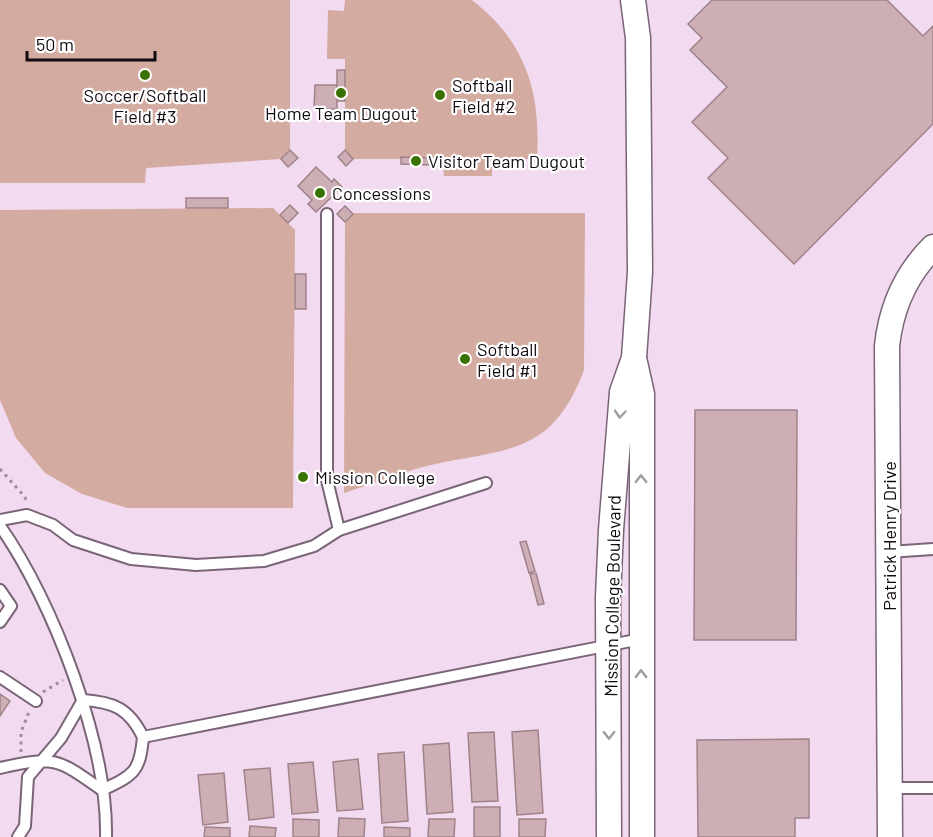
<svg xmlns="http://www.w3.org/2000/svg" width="933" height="837" viewBox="0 0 933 837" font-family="Barlow,sans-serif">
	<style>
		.green { fill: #d4aba0 }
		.building { fill: #ceaeb5; stroke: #a08289; stroke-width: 1.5 }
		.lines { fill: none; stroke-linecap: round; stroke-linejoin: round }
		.service-casing { stroke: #7a6578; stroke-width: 14 }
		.tertiary-casing { stroke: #7a6578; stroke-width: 27 }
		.path { stroke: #9e8d9d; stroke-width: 3; stroke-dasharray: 3 4.5; stroke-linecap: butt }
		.service { stroke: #fff; stroke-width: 10 }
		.tertiary { stroke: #fff; stroke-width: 24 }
		.oneway { stroke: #a09da0 }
		.poi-dot { fill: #397200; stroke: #fff; stroke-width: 2 }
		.labels { text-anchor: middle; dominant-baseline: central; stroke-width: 4.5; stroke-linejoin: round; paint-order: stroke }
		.poi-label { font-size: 18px; fill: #110a11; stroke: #fff; text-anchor: start }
		.street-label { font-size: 18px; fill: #110a11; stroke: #fff }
	</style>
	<rect width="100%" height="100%" fill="#f2daf0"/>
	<g class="green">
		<path d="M0,0H290V150L281,159L146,168L145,183H0Z"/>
		<path d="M345,0H472C526,42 541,92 537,159H492V176H444L443,159H353L345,150V59H327L328,10L344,11Z"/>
		<path d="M273,208L295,230L293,508H127L82,494L45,473L16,438L0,400V210Z"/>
		<path d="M354,213H585L584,370C550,462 498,447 419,468C394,475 369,485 344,493L345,222Z"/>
	</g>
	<g class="building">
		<path d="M712,0H887L923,36L933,26V124L794,264L708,178L728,158L692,122L727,87L690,50L702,38L688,24Z"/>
		<rect x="337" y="70" width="8" height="31"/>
		<path d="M315,85H337V109H314Z"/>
		<path d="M290,150L298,158L288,167L281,159Z"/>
		<path d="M345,150L353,159L346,166L338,157Z"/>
		<path d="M401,157L432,158V165L401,164Z"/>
		<path d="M316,167L332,182L334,179L342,187L316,212L308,204L312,200L298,186Z"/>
		<rect x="186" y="198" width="42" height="10"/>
		<path d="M290,205L298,213L288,223L280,215Z"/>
		<path d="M345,206L353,214L345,222L337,214Z"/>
		<rect x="295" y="274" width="11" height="35"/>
		<path d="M695,410H797L796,640H694Z"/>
		<path d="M526,541L535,571L529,573L520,542Z"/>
		<path d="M536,573L544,604L538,605L530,574Z"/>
		<path d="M0,694L10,701L0,716Z"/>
		<path d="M538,730L543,813L517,815L512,732Z"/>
		<path d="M494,732L498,801L472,802L468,733Z"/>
		<path d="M809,739V818H795V837H698L697,740Z"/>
		<path d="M449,743L453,812L427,814L423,745Z"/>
		<path d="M404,752L408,821L382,823L378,754Z"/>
		<path d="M358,759L363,809L337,811L333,762Z"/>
		<path d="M313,762L318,812L292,814L288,764Z"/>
		<path d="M270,768L274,817L249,820L244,770Z"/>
		<path d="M224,773L228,822L203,825L198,775Z"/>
		<rect x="474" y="807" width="26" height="30"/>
		<path d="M339,818L365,819L364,837H338Z"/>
		<path d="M293,819L319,820V837H293Z"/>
		<path d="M429,819H455L454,837H428Z"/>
		<path d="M519,819H546L545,837H519Z"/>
		<path d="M250,826L276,828L275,837H249Z"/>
		<path d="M205,827L230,828V837H204Z"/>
		<path d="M384,827L410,828V837H384Z"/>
	</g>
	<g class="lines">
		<g class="service-casing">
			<g id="service">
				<path d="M327,214V480L339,530"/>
				<path d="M0,520L27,515L53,525L73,540L131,559L196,565L264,561L314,546L339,530L486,483"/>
				<path d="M0,526C53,601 108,745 106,837"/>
				<path d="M889,552L933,549"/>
				<path d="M0,590L11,606L0,622"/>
				<path d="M0,677L36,701"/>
				<path d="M143,737L641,639"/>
				<path d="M0,768C55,756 57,758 102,790C134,775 140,772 143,737C129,708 113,702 83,700L61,738L28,777L25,826L18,837"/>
				<path d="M890,788H933"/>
			</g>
		</g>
		<g class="tertiary-casing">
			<g id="tertiary">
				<path d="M634,358L642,394V837"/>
				<path d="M609,837L608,597L611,530L622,392L634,358L640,272L638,38L633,0"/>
				<path d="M890,837L887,346C891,308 906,274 933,247"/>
			</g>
		</g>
		<g class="path">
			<path d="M0,469L25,497L26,502"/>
			<path d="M43,692L63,680"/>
			<path d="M21,752V732L29,712"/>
		</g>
		<use href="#service" class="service"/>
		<use href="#tertiary" class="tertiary"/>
	</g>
	<defs><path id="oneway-chevron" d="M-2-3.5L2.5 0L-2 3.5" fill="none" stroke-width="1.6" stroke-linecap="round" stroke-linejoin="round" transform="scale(1.5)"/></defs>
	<g class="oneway">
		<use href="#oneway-chevron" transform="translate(620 414) rotate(95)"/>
		<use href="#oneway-chevron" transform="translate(641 479) rotate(-90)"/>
		<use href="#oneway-chevron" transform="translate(641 674) rotate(-90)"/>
		<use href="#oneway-chevron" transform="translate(609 735) rotate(90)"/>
	</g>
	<g class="poi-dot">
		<circle cx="145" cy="75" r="6"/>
		<circle cx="341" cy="93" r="6"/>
		<circle cx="440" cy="95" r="6"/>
		<circle cx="416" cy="161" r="6"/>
		<circle cx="320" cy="193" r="6"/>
		<circle cx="465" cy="359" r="6"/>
		<circle cx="303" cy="477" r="6"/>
	</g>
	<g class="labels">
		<g class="poi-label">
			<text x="452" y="85">Softball<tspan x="452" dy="21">Field #2</tspan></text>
			<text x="145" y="95" text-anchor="middle">Soccer/Softball<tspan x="145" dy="21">Field #3</tspan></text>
			<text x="341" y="113" text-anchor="middle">Home Team Dugout</text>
			<text x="428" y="161">Visitor Team Dugout</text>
			<text x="332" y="193">Concessions</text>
			<text x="477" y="349">Softball<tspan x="477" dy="21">Field #1</tspan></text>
			<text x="315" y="477">Mission College</text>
		</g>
		<g class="street-label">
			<text transform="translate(889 536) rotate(-90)">Patrick Henry Drive</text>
			<text transform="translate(612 596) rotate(-89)">Mission College Boulevard</text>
		</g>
	</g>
	<path d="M27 51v9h128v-9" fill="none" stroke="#110a11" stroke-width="3"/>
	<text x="36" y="51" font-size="18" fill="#110a11" stroke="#ffffff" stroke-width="4.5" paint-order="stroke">50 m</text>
</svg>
